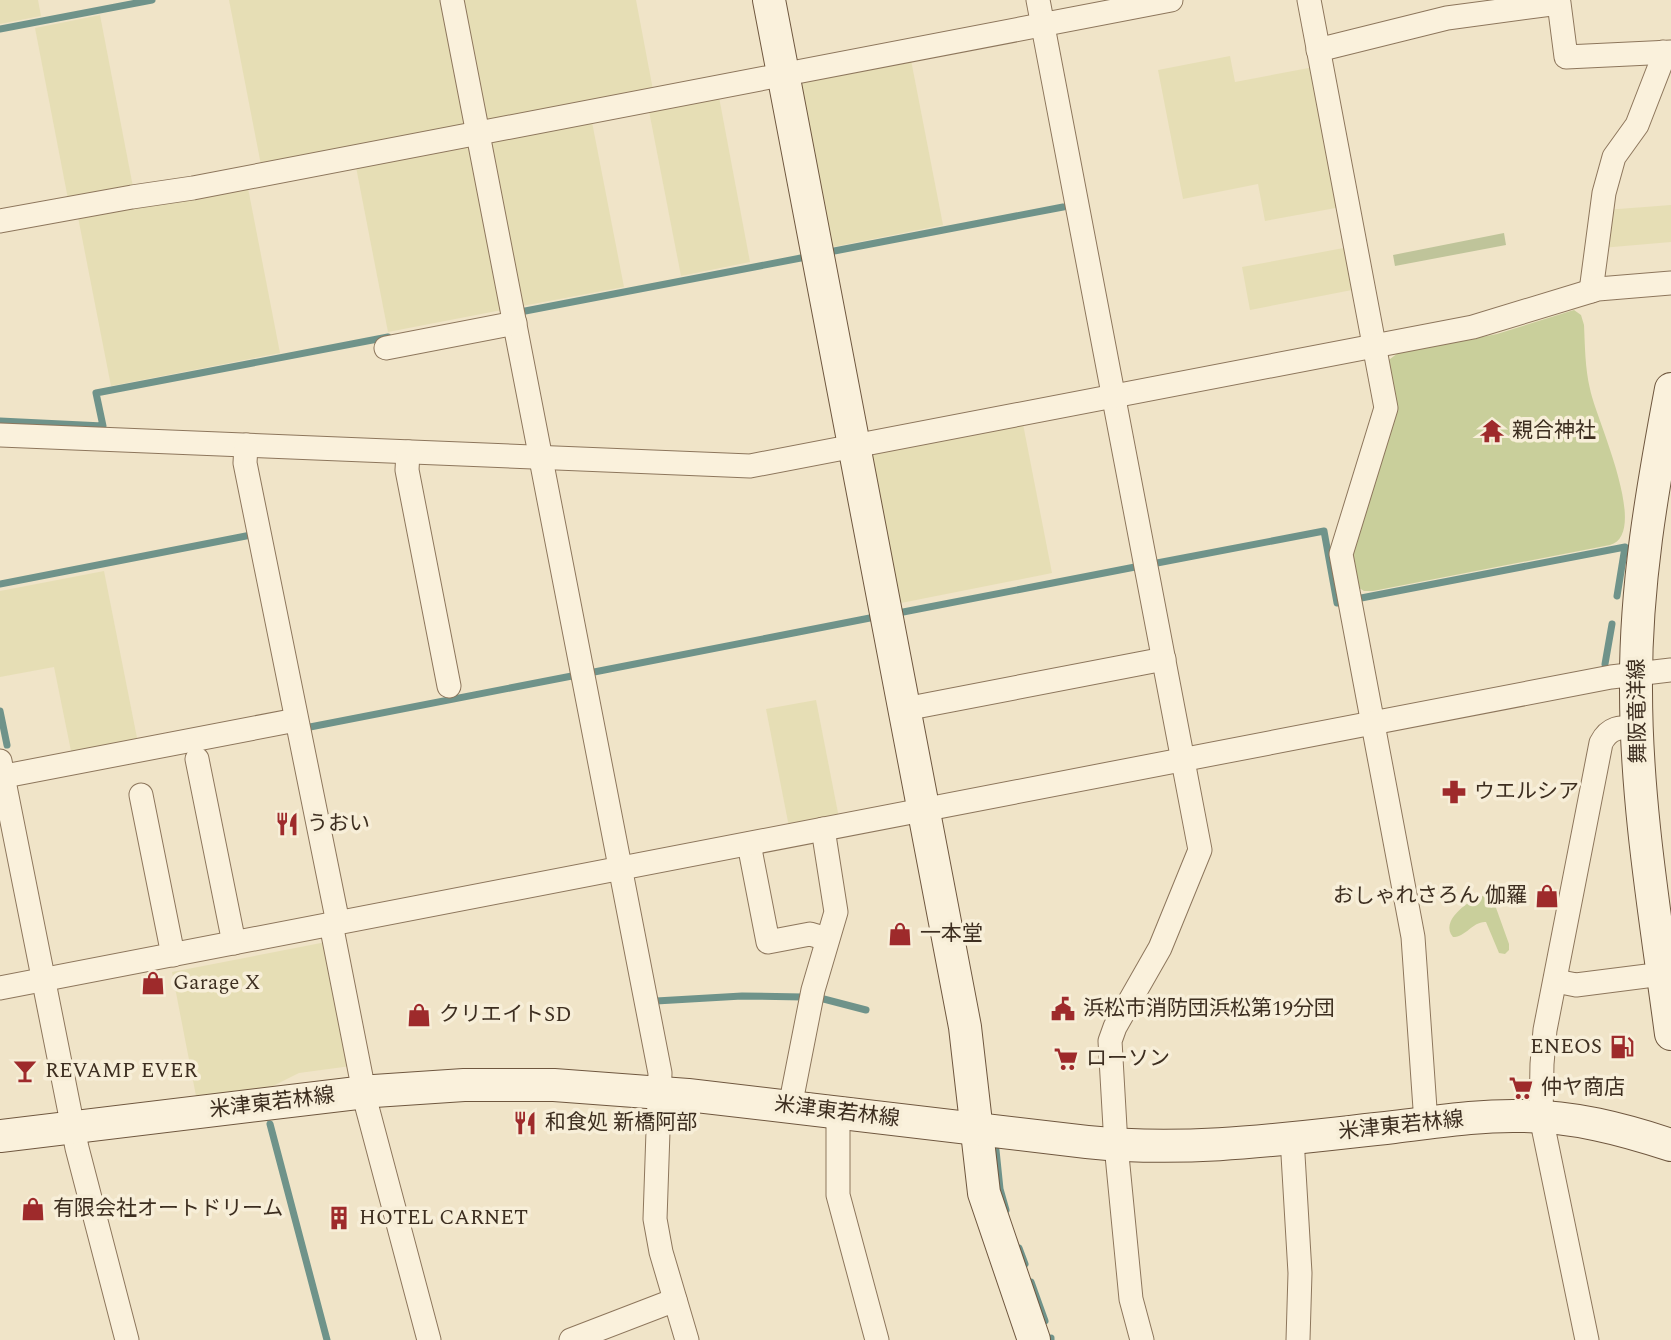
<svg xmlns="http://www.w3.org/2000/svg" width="1671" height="1340" viewBox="0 0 1671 1340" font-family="Spectral,'Noto Sans JP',serif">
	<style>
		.farmland { fill: #e6deb5 }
		.green { fill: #c9cf9b }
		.cemetery { fill: #bfc49a }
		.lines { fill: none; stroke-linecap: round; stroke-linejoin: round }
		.stream { stroke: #6f938a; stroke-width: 7 }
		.street-casing { stroke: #8d765c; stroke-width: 25 }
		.secondary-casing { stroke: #6f573f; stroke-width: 34 }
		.street { stroke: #faf1dc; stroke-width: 23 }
		.secondary { stroke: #faf1dc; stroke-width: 32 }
		.labels { text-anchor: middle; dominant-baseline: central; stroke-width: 7; stroke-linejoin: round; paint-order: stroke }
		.poi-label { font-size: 21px; fill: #3d2e20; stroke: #f7eed8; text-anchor: start }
		.street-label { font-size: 21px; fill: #3d2e20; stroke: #f7eed8 }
	</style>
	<rect width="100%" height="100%" fill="#f0e4c8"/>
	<g class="farmland">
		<path d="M0,0H38L41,16L0,24Z"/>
		<path d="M229,0H447L467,126L261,165Z"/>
		<path d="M458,0H636L653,90L486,122Z"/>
		<path d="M100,15L133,187L68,199L35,28Z"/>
		<path d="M1230,56L1235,82L1314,67L1341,207L1265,221L1258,184L1183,199L1158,70Z"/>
		<path d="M911,60L943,225L828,248L797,87L801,81Z"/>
		<path d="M719,97L750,262L681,276L649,111Z"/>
		<path d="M592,122L624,287L517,307L490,141Z"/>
		<path d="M470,145L507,309L388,332L356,167Z"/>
		<path d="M248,188L280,353L111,386L78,217Z"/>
		<path d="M1671,205V242L1601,248L1605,210Z"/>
		<path d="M1349,247L1357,289L1250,310L1242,267Z"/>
		<path d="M1023,424L1052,573L896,604L868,454Z"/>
		<path d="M104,571L138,743L72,756L54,667L0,677V591Z"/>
		<path d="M816,700L839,818L789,827L766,709Z"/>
		<path d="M326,942L351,1066L299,1073L273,1086L196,1096L172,972Z"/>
	</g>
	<g class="green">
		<path d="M1574,310L1581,315L1584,325C1585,346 1585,368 1590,389C1595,417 1651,533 1610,545L1373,591H1364L1356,586L1349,565L1386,362L1398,353L1497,334Z"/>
		<path d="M1480,896H1487L1495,905L1509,944V950L1505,954L1499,953L1486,922C1473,921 1466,937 1453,937C1440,921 1466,903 1480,896Z"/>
	</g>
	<path class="cemetery" d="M1504,233L1506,245L1395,266L1393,255Z"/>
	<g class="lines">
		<g class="stream">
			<path d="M0,29L152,0"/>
			<path d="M829,252L1063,207"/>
			<path d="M520,312L806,257"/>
			<path d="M0,421L103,426L96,393L388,337"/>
			<path d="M1157,563L1324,531L1337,603L1343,602"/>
			<path d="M0,584L251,535"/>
			<path d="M1356,599L1625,547L1617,596"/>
			<path d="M898,613L1135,567"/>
			<path d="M1605,664L1612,624"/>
			<path d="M589,673L875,617"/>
			<path d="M0,711L7,745"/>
			<path d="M310,727L577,675"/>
			<path d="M816,997L866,1010"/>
			<path d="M656,1001L742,996L803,997"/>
			<path d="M270,1124L327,1340"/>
			<path d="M996,1150L1000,1189L1006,1210"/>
			<path d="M1019,1248L1025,1264"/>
			<path d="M1031,1282L1045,1321"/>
			<path d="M1051,1338V1340"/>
		</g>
		<g class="street-casing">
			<g id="street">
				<path d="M452,0L660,1073L655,1219L661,1252L687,1340"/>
				<path d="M1038,0L1200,850L1160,948L1115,1027L1110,1041L1116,1145L1131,1299L1142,1340"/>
				<path d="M1309,0L1386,408L1341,554L1413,937L1426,1123"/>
				<path d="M1318,50L1447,18L1559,3L1566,57L1671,52"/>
				<path d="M0,221L132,197L193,188L1171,0"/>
				<path d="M1591,291L1604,193L1614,157L1637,125L1663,58V52"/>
				<path d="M386,348L515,323"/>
				<path d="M0,435L750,466L1473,327L1598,289L1671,283"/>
				<path d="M246,445L245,463L338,923"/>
				<path d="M408,452L407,470L449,686"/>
				<path d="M905,709L1164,659"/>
				<path d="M197,759L234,943"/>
				<path d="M0,761L77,1148L127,1340"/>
				<path d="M0,777L296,720"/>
				<path d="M141,795L173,955"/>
				<path d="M749,844L768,942L810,934L827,939"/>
				<path d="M331,924L367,1107L429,1340"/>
				<path d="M1556,981L1576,985L1671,973"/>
				<path d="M0,988L1611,677L1671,670"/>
				<path d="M790,1107L813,990L836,912L823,829"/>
				<path d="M838,1113V1195L877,1340"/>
				<path d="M1292,1138L1300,1273L1298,1340"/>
				<path d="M571,1340L675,1300"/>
				<path d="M1587,1340L1541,1117L1542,1064L1545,1030L1601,743C1609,727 1620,727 1637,727"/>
			</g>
		</g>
		<g class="secondary-casing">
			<g id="secondary">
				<path d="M769,0L965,1027L984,1193L1034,1340"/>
				<path d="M1671,389C1652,490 1635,587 1636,690C1636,805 1656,920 1671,1034"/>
				<path d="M0,1136L374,1091L464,1085H554L688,1095L1087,1142C1191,1153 1291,1138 1394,1127C1436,1122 1478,1115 1521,1116C1573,1116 1622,1129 1671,1145"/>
			</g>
		</g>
		<use href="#street" class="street"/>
		<use href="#secondary" class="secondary"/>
	</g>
	<defs>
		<g id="temple-bare" transform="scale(1.89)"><path d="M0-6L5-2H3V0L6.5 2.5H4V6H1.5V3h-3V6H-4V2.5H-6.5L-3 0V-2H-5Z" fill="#9e2a2b" stroke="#f7eed8" stroke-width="2.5" paint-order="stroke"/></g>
		<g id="pharmacy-bare" transform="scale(1.89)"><path d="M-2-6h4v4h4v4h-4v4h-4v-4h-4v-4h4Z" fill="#9e2a2b" stroke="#f7eed8" stroke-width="2.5" paint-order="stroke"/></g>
		<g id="restaurant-bare" transform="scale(1.89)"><path d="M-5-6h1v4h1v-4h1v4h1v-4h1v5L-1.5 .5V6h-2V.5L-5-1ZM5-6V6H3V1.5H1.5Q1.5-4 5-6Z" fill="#9e2a2b" stroke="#f7eed8" stroke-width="2.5" paint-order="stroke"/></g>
		<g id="shop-bare" transform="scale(1.89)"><path d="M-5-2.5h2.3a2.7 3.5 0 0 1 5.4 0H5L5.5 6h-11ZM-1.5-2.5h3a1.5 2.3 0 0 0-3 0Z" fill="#9e2a2b" stroke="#f7eed8" stroke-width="2.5" paint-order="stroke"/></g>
		<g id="civic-bare" transform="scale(1.89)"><path d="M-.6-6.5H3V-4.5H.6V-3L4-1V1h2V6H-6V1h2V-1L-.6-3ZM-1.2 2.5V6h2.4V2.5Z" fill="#9e2a2b" stroke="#f7eed8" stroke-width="2.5" paint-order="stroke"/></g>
		<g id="fuel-bare" transform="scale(1.89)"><path d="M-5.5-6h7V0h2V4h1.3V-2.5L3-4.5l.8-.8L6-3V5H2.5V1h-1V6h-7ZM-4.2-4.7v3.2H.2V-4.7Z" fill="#9e2a2b" stroke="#f7eed8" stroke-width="2.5" paint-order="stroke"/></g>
		<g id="supermarket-bare" transform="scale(1.89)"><path d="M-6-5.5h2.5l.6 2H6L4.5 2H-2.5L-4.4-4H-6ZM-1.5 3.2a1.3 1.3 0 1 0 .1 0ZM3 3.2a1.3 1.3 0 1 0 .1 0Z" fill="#9e2a2b" stroke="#f7eed8" stroke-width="2.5" paint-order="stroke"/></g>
		<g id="bar-bare" transform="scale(1.89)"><path d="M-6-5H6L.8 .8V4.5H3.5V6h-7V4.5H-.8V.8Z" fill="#9e2a2b" stroke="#f7eed8" stroke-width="2.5" paint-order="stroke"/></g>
		<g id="building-bare" transform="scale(1.89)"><path d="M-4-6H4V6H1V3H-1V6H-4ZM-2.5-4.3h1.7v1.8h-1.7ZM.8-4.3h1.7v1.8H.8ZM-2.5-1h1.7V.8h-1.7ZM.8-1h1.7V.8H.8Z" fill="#9e2a2b" stroke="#f7eed8" stroke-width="2.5" paint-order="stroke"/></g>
	</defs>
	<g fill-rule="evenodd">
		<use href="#temple-bare" x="1492" y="431"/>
		<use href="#pharmacy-bare" x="1454" y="792"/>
		<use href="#restaurant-bare" x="287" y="824"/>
		<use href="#shop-bare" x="1547" y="896"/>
		<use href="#shop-bare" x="900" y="934"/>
		<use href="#shop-bare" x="153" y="983"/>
		<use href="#civic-bare" x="1063" y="1009"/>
		<use href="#shop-bare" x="419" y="1015"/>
		<use href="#fuel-bare" x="1622" y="1047"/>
		<use href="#supermarket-bare" x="1066" y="1059"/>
		<use href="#bar-bare" x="25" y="1071"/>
		<use href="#supermarket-bare" x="1521" y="1088"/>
		<use href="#restaurant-bare" x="525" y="1123"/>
		<use href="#shop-bare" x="33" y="1209"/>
		<use href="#building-bare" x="339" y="1218"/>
	</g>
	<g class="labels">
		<g class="poi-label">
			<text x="1512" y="431">親合神社</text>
			<text x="1474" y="792">ウエルシア</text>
			<text x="307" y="824">うおい</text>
			<text x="1527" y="896" text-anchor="end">おしゃれさろん 伽羅</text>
			<text x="920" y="934">一本堂</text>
			<text x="173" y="983">Garage X</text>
			<text x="1083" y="1009">浜松市消防団浜松第19分団</text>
			<text x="439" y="1015">クリエイトSD</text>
			<text x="1602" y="1047" text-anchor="end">ENEOS</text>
			<text x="1086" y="1059">ローソン</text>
			<text x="45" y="1071">REVAMP EVER</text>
			<text x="1541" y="1088">仲ヤ商店</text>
			<text x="545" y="1123">和食処 新橋阿部</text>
			<text x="53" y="1209">有限会社オートドリーム</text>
			<text x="359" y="1218">HOTEL CARNET</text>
		</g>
		<g class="street-label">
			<text transform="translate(1638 711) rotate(-91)">舞阪竜洋線</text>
			<text transform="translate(272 1103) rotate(-7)">米津東若林線</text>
			<text transform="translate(837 1112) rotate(7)">米津東若林線</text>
			<text transform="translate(1401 1126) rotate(-6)">米津東若林線</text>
		</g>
	</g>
</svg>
